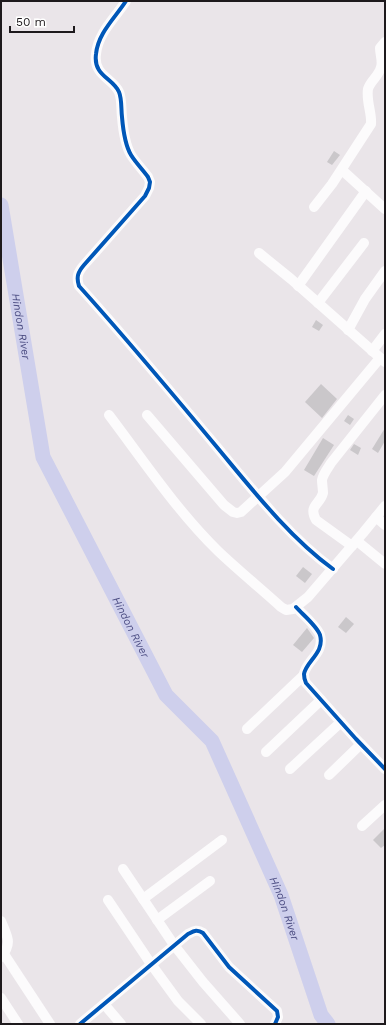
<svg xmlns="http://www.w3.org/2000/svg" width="386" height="1025" viewBox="0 0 386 1025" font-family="'Work Sans',sans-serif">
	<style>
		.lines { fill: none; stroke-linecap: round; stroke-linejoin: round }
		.river { stroke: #cecfec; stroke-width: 15 }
		.building { fill: #cac7ca }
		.minor { stroke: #fcfbfc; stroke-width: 10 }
		.cycleway-casing { stroke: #fff; stroke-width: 6 }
		.cycleway { stroke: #0057b8; stroke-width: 4 }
		.labels { text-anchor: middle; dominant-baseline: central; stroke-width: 4; stroke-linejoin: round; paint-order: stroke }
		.water-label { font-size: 11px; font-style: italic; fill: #4c4d83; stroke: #fff }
	</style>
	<rect width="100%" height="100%" fill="#eae5e9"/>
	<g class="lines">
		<path class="river" id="s1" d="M1,205L43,457L166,695L212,741L281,895L321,1015L328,1024"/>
	</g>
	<g class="building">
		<path d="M334,151L340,155L332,165L327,162Z"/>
		<path d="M316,320L323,325L319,331L312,327Z"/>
		<path d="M321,384L337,399L322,418L305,402Z"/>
		<path d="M348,415L354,419L350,425L344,421Z"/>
		<path d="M385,428V441L378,453L372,449Z"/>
		<path d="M323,438L334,445L314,476L304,470Z"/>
		<path d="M354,444L361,448L358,455L350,450Z"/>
		<path d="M303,567L312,574L305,583L296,576Z"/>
		<path d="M346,617L354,624L346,633L338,627Z"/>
		<path d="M307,628L314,638L302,652L293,645Z"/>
		<path d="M385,828V845L381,848L373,840Z"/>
	</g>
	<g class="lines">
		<g class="minor">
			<path d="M126,1C115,18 98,33 96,54C93,76 113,78 119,92C122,99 121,109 122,117C123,129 125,145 131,155C136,163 143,170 148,177L150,182L149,188L145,196L84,265C78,272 76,277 79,286C126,338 171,392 216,446C251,488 289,537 333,569"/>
			<path d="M342,170L385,209"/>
			<path d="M314,207L332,184L371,124C372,113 366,101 368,89C370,81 379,76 381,67C383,62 380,54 380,48L385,42"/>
			<path d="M259,253L291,279L385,362"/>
			<path d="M298,286L366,191"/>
			<path d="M318,303L364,243"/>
			<path d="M348,330L365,299L385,271"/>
			<path d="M372,351L385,334"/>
			<path d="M109,415C143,460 177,511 218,551C238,570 260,588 281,607L286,610L293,609L308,597L363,533L385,506"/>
			<path d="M147,415L224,505L233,512L237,513L241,512L285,472L380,358"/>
			<path d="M376,517L385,525"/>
			<path d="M357,541L385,564"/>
			<path d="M352,546L316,520C308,505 320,505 323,493C323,489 322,484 322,480C323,474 328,468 331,463L385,395"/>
			<path d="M296,607C302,614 317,626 320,635C325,653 306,661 304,674C304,677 305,681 306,683L356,739L385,769"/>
			<path d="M247,729L304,675"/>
			<path d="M266,752L321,700"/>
			<path d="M290,769L341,722"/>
			<path d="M329,775L361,744"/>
			<path d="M362,826L385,805"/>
			<path d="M123,869L174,945L203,982L240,1024"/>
			<path d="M143,899L222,840"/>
			<path d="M108,900L151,964L178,1001L201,1024"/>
			<path d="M157,920L210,881"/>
			<path d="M1,921C7,936 13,943 1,957"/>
			<path d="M4,954L50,1024"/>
			<path d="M1,998L18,1024"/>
			<path d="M104,1004L121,1024"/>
			<path d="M80,1024L188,934C194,931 197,929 203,933L229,967L277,1011L278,1017L275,1024"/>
		</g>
		<g class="cycleway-casing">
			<g id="cycleway">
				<path d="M126,1C115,18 98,33 96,54C93,76 113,78 119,92C122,99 121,109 122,117C123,129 125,145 131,155C136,163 143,170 148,177L150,182L149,188L145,196L84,265C78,272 76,277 79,286C126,338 171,392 216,446C251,488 289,537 333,569"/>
				<path d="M296,607C302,614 317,626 320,635C325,653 306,661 304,674C304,677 305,681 306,683L356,739L385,769"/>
				<path d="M80,1024L188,934C194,931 197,929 203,933L229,967L277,1011L278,1017L275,1024"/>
			</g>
		</g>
		<use href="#cycleway" class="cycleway"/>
	</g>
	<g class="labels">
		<g class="water-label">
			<text stroke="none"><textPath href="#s1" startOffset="123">Hindon River</textPath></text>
			<text stroke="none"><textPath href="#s1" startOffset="447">Hindon River</textPath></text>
			<text stroke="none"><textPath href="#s1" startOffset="771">Hindon River</textPath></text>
		</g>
	</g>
	<rect width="386" height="1025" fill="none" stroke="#1d191c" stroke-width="4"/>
	<path d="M10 26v6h64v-6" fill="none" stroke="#1d191c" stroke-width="2"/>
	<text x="16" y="26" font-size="12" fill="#1d191c" stroke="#ffffff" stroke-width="3" paint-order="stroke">50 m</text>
</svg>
